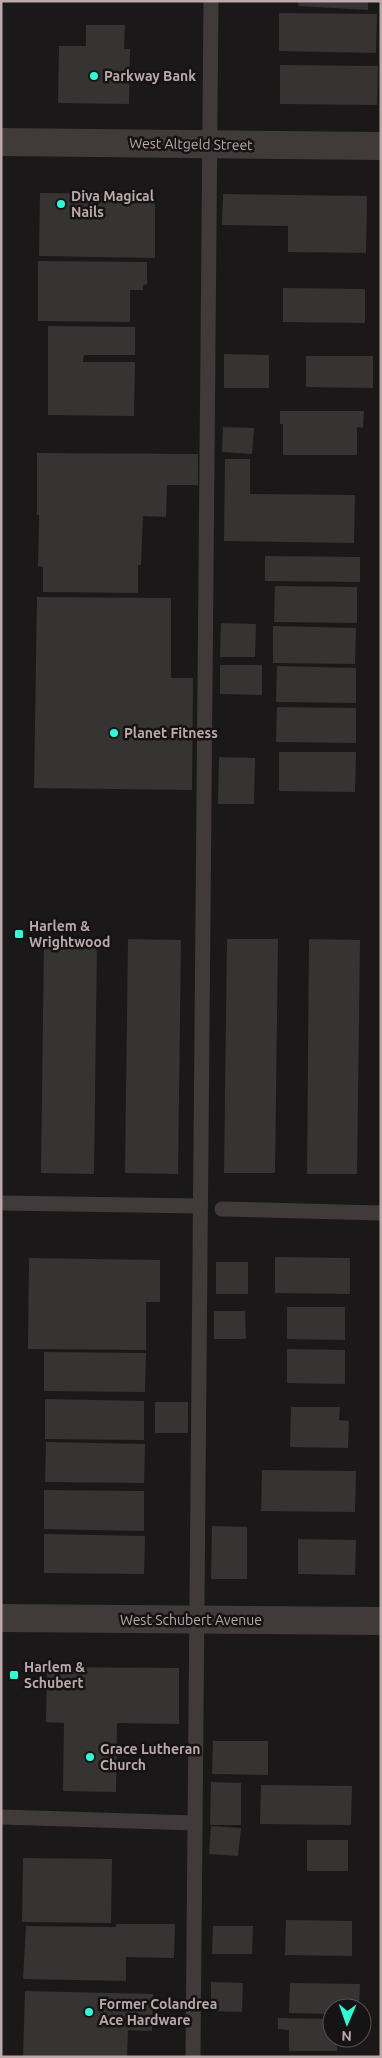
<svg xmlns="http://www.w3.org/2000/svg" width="382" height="2058" viewBox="0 0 382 2058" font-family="Ubuntu,sans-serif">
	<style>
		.building { fill: #363333 }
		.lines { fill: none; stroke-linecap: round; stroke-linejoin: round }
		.lane { stroke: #413a3a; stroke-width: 15 }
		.street { stroke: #413a3a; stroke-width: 28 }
		.poi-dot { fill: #2bffd8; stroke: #151313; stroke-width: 2 }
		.labels { text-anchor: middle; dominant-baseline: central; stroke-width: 5; stroke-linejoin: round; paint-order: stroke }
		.poi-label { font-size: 14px; font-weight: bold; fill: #bba9ac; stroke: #151313; text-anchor: start }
		.street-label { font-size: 14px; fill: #bba9ac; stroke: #151313 }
	</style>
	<rect width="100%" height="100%" fill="#1a1818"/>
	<g class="building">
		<path d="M299,1H368V10L298,6Z"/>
		<path d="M279,13L377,14L376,53L279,51Z"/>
		<path d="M86,25H125L124,49H130L129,104L58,103L59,46H86Z"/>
		<path d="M280,65L378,66L377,105L280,104Z"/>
		<path d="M40,193L155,194V258L39,256Z"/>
		<path d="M223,194L367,196L366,253L288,252V226L222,225Z"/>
		<path d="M38,261L147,262V284L143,285V290H130V322L38,321Z"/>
		<path d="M283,288L365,289V323L283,322Z"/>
		<path d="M48,326L135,327V355H84L83,362H135L134,416L48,415Z"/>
		<path d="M224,354L269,355V388H224Z"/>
		<path d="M306,356H373V388L306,387Z"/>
		<path d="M280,411H364L363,428L357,427V455H283V424H280Z"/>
		<path d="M223,427L254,428L252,454L222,452Z"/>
		<path d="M37,453L198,454V485H167L166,517L143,516L141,565H138V593L43,592V567L38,566L39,515H37Z"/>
		<path d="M225,459H250V494L355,495L354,543L224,541Z"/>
		<path d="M265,556L360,557V582L265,581Z"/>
		<path d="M275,586L357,587V623L274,622Z"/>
		<path d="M37,597L171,598V678H193L192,790L34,788Z"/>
		<path d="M221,623L256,624L255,657H220Z"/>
		<path d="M273,626L356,628L355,664L273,663Z"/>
		<path d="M220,665H262V695L220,694Z"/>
		<path d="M277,666L356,668V703L276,702Z"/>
		<path d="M277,707L356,708V743L276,742Z"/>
		<path d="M279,752H356L355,792L279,791Z"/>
		<path d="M219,757L255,758L254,804H218Z"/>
		<path d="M44,939H97L94,1174L41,1173Z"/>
		<path d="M128,939L181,940L178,1174L125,1173Z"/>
		<path d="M227,939H278L275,1173H224Z"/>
		<path d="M309,939L360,940L357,1174H307Z"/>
		<path d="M275,1257L350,1258V1294L275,1293Z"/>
		<path d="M29,1258L160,1260V1302H146V1350L28,1349Z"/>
		<rect x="216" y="1262" width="32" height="32"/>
		<path d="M287,1307H345V1340L287,1339Z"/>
		<path d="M214,1311H245L246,1339H214Z"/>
		<path d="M287,1349L345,1350V1384L287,1383Z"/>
		<path d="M44,1352L146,1353L145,1392L44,1391Z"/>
		<path d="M45,1399L144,1401V1440L45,1439Z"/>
		<rect x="155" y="1402" width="33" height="31"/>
		<path d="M291,1407H340L339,1420L349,1421L348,1448L290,1447Z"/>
		<path d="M46,1442L145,1444L144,1483L45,1482Z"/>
		<path d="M262,1470L356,1471L355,1512L261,1511Z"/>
		<path d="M44,1490L144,1491V1531L44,1529Z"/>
		<path d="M212,1526L247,1527V1579H211Z"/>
		<path d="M44,1534L145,1536L144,1574L44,1573Z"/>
		<path d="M298,1539L356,1540L355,1575L298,1574Z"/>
		<path d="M47,1667L179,1668V1724L117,1723L116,1792L63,1791L64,1723L46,1722Z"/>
		<path d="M213,1741H268V1775L212,1774Z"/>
		<path d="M211,1782L241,1783V1825H210Z"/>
		<path d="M261,1785L352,1786L351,1825L260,1824Z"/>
		<path d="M211,1826L241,1828L238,1856L209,1854Z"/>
		<rect x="307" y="1840" width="41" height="31"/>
		<path d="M23,1858L112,1859L111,1923L22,1922Z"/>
		<path d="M286,1920L352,1921V1956L285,1955Z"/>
		<path d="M116,1924H175L174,1958L126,1957V1981L23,1979L26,1926L116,1927Z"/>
		<path d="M213,1926H253L252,1954H212Z"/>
		<path d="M211,1982L243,1983L242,2012L211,2011Z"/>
		<path d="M290,1983L360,1984L359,2008H332V2014L289,2013Z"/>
		<path d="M25,1991L153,1994L152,2031L128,2030L127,2057H23Z"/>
		<path d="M278,2018L332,2019V2038H337V2051H289V2030L278,2029Z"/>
	</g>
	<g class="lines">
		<g class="lane">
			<path d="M1,1203L200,1206"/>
			<path d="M222,1209L381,1213"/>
			<path d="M1,1817L195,1823"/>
			<path d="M193,2057L211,1"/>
		</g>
		<g class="street">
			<path d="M1,142L381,146"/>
			<path d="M1,1618L381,1621"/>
		</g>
	</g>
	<g class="poi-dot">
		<circle cx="94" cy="76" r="5"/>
		<circle cx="61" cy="204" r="5"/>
		<circle cx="114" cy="733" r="5"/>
		<rect x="14" y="929" width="10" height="10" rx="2.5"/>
		<rect x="9" y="1670" width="10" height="10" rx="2.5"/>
		<circle cx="90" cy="1757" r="5"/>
		<circle cx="89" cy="2012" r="5"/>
	</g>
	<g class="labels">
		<g class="poi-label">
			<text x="104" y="76">Parkway Bank</text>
			<text x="71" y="196">Diva Magical<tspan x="71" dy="16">Nails</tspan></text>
			<text x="124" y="733">Planet Fitness</text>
			<text x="29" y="926">Harlem &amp;<tspan x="29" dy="16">Wrightwood</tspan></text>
			<text x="24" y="1667">Harlem &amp;<tspan x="24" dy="16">Schubert</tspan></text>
			<text x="100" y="1749">Grace Lutheran<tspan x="100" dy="16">Church</tspan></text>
			<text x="99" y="2004">Former Colandrea<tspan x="99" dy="16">Ace Hardware</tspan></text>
		</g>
		<g class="street-label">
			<text transform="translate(191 144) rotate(1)">West Altgeld Street</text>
			<text x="191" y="1620">West Schubert Avenue</text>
		</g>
	</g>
	<rect width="382" height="2058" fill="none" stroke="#bba9ac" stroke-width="5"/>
	<g transform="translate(347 2023) rotate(182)"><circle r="24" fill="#151313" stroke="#574f50"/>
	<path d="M0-4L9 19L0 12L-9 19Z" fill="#2bffd8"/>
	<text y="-8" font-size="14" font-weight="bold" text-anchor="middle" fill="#bba9ac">N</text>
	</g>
</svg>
